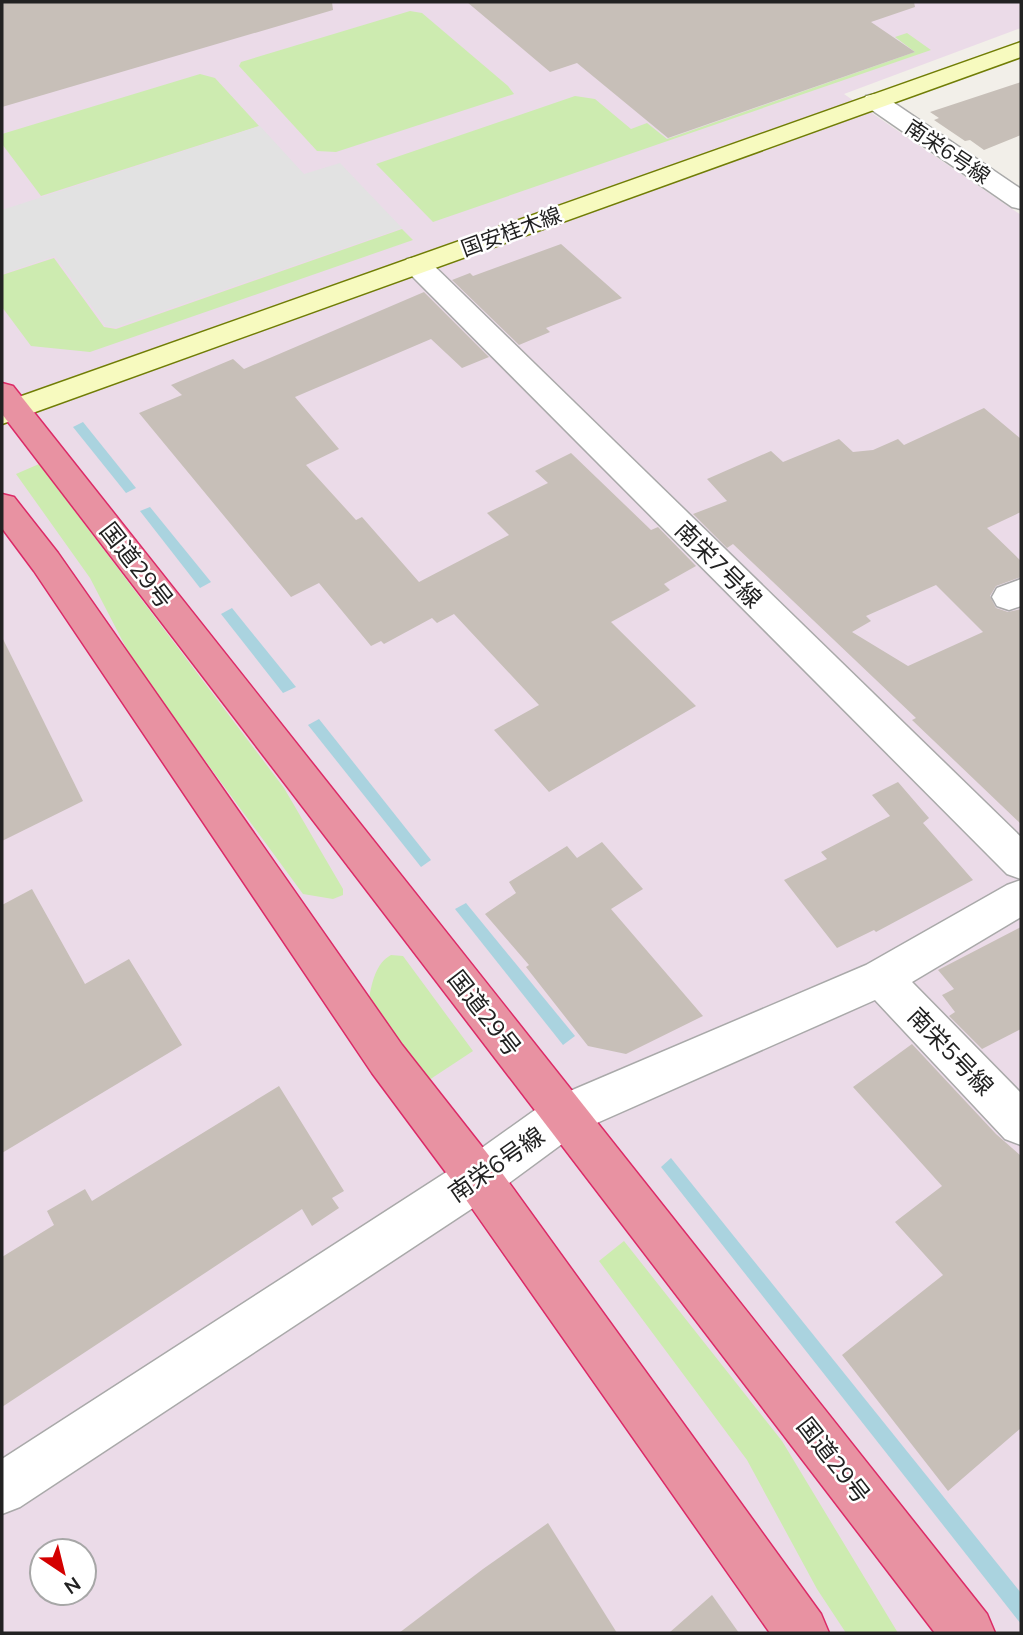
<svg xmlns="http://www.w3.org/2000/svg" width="1023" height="1635" viewBox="0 0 1023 1635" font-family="Mulish,'Noto Sans JP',sans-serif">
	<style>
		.industrial { fill: #ebdbe8; fill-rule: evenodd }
		.grass { fill: #cdebb0 }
		.parking { fill: #e2e2e2 }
		.water { fill: #aad3df }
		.building { fill: #c7bfb8; fill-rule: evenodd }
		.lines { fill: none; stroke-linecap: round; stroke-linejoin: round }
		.street-casing { stroke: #a9a9a9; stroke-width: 3 }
		.secondary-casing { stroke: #707d05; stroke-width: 3 }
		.highway-casing { stroke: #dc2a67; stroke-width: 3 }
		.street { fill: #fff; fill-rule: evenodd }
		.secondary { fill: #f7fabf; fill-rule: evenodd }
		.highway { fill: #e892a2; fill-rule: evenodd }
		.labels { text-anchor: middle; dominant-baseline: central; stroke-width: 5; stroke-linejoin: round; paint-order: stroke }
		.far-street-label { font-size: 21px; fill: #222; stroke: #fff }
		.street-label { font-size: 24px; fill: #222; stroke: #fff }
	</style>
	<rect width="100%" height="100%" fill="#f2efe9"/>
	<path class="industrial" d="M2,2H1021V28L844,94L1021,215V1633H2ZM42,1551H84V1593H42Z"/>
	<g class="grass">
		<path d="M410,11L422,13L508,86L514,94L336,152L317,151L239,66L241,62Z"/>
		<path d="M907,33L931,50L433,222L376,164L575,96L595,99L631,129L647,123L667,139L915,52L895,37Z"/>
		<path d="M200,74L215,78L259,126L41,196L2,144V134Z"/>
		<path d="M402,229L413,240L90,352L31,346L2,307V275L54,258L104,327L116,329Z"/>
		<path d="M39,464L284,788L343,889V895L333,899L303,894L135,665L90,578L16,474Z"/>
		<path d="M391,955L403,956L473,1051L429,1080L369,998C372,982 376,963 391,955Z"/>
		<path d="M624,1241L782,1441L898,1633H846L817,1589L747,1460L599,1261Z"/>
	</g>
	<path class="parking" d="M260,126L304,174L340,163L402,228L116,327L106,326L55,256L2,274V210Z"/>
	<g class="water">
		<path d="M83,422L136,488L126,493L73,427Z"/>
		<path d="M150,507L211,582L200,588L140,511Z"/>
		<path d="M232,608L296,687L283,693L221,614Z"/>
		<path d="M319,719L431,860L421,867L308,725Z"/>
		<path d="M466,903L575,1036L563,1045L455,909Z"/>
		<path d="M671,1158L1021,1593V1624L661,1167Z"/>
	</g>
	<g class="building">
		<path d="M2,2H332L333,10L2,107Z"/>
		<path d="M467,2H914L915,7L871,22L915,52L668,138L577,63L550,72Z"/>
		<path d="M1021,82V135L984,150L970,140L965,141L934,120L939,118L930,112Z"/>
		<path d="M561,244L622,298L546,328L550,332L519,345L452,280L470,273L473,276Z"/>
		<path d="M424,292L489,357L462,368L431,339L295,397L339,449L306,465L356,520L362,517L419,582L509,535L487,513L548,483L535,471L571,453L651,530L658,527L696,566L664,584L670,590L611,622L696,706L549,792L494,730L539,705L454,614L437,623L432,618L384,644L381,641L371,646L319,583L291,597L139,413L182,395L171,385L233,359L244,369Z"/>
		<path d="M984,408L1021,439V512L987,528L1021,561V577L996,586L990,596L996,608L1008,612L1021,609V824L912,720L916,718L733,544L727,548L693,514L727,501L707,479L771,451L783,462L839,439L853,452L873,450L898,439L904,445ZM936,585L983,632L908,666L852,632L871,621L866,616Z"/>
		<path d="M2,637L83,801L2,841Z"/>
		<path d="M898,782L929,818L923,823L973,880L876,932L874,930L837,948L784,880L827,859L821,852L890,816L872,795Z"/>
		<path d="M602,842L643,889L611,909L703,1016L626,1054L588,1046L526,967L529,965L485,914L516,893L509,882L567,846L577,858Z"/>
		<path d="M32,889L85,984L129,959L182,1045L2,1153V905Z"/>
		<path d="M1021,927V1029L982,1049L949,1016L955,1012L942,995L954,989L938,970Z"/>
		<path d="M912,1044L996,1134L1021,1156V1428L948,1491L842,1355L943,1275L895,1222L942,1186L853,1087Z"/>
		<path d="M279,1086L344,1191L332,1198L339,1208L312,1226L302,1209L2,1407V1257L54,1225L47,1211L85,1189L92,1201Z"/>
		<path d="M548,1523L617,1633H399L483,1569Z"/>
		<path d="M712,1595L739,1633H669Z"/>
	</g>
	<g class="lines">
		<g class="street-casing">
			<g id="street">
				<path d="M875,94L884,96L1021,189V209L1012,207L866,106L863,101L866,96Z"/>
				<path d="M417,257L427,259L1021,837V879L1007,874L407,271L403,265L407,259Z"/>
				<path d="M1021,579V606L1009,610L997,606L992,597L997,588Z"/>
				<path d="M1021,880V917L912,982L1021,1093V1145L1005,1139L875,1000L581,1130L494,1194L20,1507L2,1514V1459L462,1162L549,1100L866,965L1007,885Z"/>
			</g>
		</g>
		<g class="secondary-casing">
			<path id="secondary" d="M1021,42V57L2,424V403Z"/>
		</g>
		<g class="highway-casing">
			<g id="highway">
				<path d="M2,383L13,386L987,1614L995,1633H935L2,414Z"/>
				<path d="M2,494L14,497L58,553L402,1045L494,1162L821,1614L829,1633H770L462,1194L372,1073L34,571L2,528Z"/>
			</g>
		</g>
		<use href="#street" class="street"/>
		<use href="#secondary" class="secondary"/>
		<use href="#highway" class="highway"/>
	</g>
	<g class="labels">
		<g class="far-street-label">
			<text transform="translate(948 151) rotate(34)">南栄6号線</text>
			<text transform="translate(511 231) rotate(-20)">国安桂木線</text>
		</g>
		<g class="street-label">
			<text transform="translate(719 564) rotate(45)">南栄7号線</text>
			<text transform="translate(137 565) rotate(52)">国道29号</text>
			<text transform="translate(485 1013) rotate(52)">国道29号</text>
			<text transform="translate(951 1051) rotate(46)">南栄5号線</text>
			<text transform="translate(496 1164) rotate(-35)">南栄6号線</text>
			<text transform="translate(834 1460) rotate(52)">国道29号</text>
		</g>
	</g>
	<rect width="1023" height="1635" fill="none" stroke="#222222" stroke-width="7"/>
	<g transform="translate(63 1572) rotate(145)"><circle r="33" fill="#ffffff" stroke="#a7a7a7" stroke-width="2"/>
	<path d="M0-5L12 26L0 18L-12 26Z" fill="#d40000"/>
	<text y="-10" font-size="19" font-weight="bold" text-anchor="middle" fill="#222222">N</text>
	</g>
</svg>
